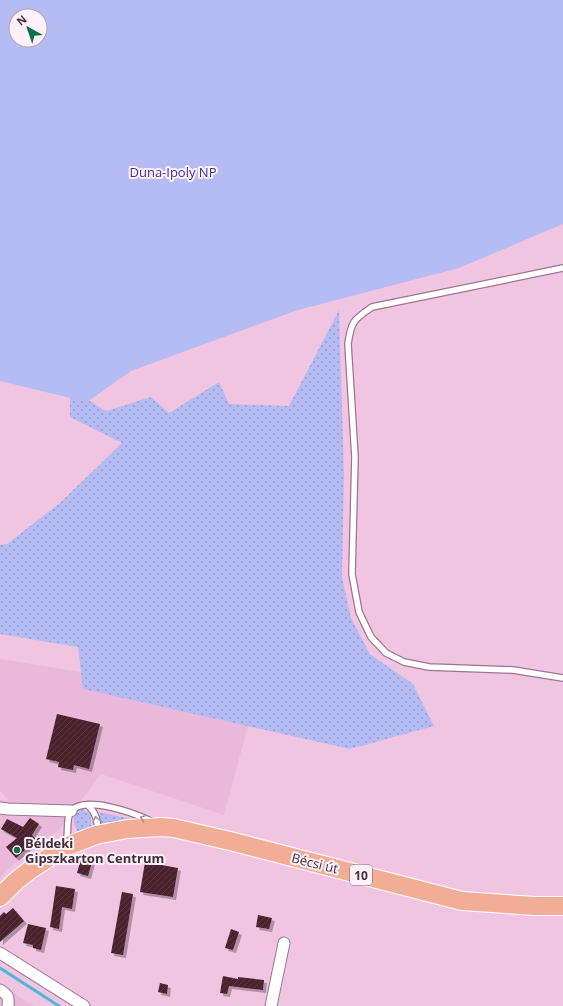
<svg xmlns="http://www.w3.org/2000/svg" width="563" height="1006" viewBox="0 0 563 1006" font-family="'Open Sans',sans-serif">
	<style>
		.built { fill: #eab8d9 }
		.grass { fill: url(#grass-dots) }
		.park { fill: #b5bcf4; fill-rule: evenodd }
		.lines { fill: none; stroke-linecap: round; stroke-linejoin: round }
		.stream { stroke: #4bb9d7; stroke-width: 3 }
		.building { fill: url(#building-hatch); filter: url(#shadow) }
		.lane-casing { stroke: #9d7590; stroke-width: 8 }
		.street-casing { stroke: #9d7590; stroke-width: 13 }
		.primary-casing { stroke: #fff; stroke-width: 20 }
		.lane { stroke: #fff; stroke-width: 5.5 }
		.street { stroke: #fff; stroke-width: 11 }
		.primary { stroke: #f1ad95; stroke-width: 18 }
		.oneway { stroke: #a0979d }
		.poi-dot { fill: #0a7148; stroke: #fff1fa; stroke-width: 1.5 }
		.labels { text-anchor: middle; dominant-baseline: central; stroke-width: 4; stroke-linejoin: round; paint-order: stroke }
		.shield { fill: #fff1fa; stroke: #7a6974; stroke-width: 1 }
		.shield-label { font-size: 12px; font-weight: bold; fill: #412f3b }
		.park-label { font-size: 13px; fill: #3b339d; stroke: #fff1fa }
		.poi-label { font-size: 13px; font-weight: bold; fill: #412f3b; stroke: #fff1fa; text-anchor: start }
		.street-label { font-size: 13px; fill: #412f3b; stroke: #fff1fa }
	</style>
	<defs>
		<pattern id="grass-dots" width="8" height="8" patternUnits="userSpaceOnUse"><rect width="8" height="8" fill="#b5bcf4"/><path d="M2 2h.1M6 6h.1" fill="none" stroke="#9599c7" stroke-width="1.8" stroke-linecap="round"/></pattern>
		<pattern id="building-hatch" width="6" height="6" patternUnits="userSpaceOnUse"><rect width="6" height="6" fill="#48212f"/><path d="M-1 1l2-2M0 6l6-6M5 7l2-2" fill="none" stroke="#5b3945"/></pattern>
		<filter id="shadow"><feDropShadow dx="3" dy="3" stdDeviation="0" flood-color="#0004"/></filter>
	</defs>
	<rect width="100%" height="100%" fill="#f1c5e2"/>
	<g class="built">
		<path d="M0,659L81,672L83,689L248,726L224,815L101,774L58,831L14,864L0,878V800L9,801L0,791Z"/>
		<path d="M0,984L34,1006H0Z"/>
	</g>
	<g class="grass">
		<path d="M339,310L344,475L342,577L351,618L370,654L413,684L434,726L350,749L83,689L78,647L0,634V545L7,544L60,503L122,443L70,417V389L106,411L151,397L169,413L219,382L229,404L289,406Z"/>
		<path d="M81,810H84L90,814L92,827L90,831L79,833C73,826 71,815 81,810Z"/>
		<path d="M99,812L132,819L133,821L101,827V823Z"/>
	</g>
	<path class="park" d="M0,0H563V224L459,268L298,310L131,371L87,402L0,381ZM16,16H40V40H16Z"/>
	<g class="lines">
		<path class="stream" d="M0,968L59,1006"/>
	</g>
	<g class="building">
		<path d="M57,714L100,724L89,769L74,765L73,770L58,767L59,762L46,759Z"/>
		<path d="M30,818L39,824L32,835L36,840L16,858L6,847L17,838L1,829L7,819L23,827Z"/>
		<path d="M81,859L92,862L88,876L77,873Z"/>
		<path d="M145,862L178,868L173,897L140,892Z"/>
		<path d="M56,886L75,889L72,909L62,907L59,929L50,927Z"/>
		<path d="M122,892L133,894L123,955L111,953Z"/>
		<path d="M13,908L24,921L0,942V916L4,912L6,914Z"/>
		<path d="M258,915L272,918L269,929L256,927Z"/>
		<path d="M28,924L46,928L41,950L33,948V945L23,943Z"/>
		<path d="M231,929L239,932L233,950L225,948Z"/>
		<path d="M223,976L238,979V977L264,980L263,990L229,986L227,994L220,993Z"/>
		<path d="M160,983L168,985L167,994L158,992Z"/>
	</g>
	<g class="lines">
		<g class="lane-casing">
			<g id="lane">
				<path d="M563,268L372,307C353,320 351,322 348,344L355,457L352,574L359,612L371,637L386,653L404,662L429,667L513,670L563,678"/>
				<path d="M88,805C95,812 99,822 97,833"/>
				<path d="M66,843C69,833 66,820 70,813C82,793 136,814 151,821"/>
			</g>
		</g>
		<g class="street-casing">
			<g id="street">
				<path d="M0,808L8,809L71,811"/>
				<path d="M0,953L84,1006"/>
				<path d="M0,990C8,995 9,997 8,1006"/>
				<path d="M271,1006L284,943"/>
			</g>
		</g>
		<g class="primary-casing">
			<path id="primary" d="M0,897L16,881L30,870L65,847L96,835L127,829L162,827L174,828L234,842L462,901L535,906H563"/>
		</g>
		<use href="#lane" class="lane"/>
		<use href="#street" class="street"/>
		<use href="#primary" class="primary"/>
	</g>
	<defs><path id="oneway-chevron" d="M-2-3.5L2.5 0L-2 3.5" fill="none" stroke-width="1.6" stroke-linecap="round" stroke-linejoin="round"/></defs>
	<g class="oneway">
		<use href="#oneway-chevron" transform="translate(143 818) rotate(-157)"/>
		<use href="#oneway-chevron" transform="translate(96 819) rotate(-103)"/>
	</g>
	<circle class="poi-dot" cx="17" cy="850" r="4"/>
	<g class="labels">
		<rect class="shield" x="350" y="865" width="22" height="20" rx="3"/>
		<g class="shield-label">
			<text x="361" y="875">10</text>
		</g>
		<g class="park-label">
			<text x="173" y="172">Duna-Ipoly NP</text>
		</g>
		<g class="poi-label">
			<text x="25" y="843">Béldeki<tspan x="25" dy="15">Gipszkarton Centrum</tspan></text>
		</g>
		<g class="street-label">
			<text transform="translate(315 863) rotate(14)">Bécsi út</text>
		</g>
	</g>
	<g transform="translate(28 28) rotate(320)"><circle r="19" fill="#fff1fa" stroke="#b3a3ae"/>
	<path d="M0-3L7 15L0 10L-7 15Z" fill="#0a7148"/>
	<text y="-6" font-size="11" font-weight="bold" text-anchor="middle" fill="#412f3b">N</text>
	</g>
</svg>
